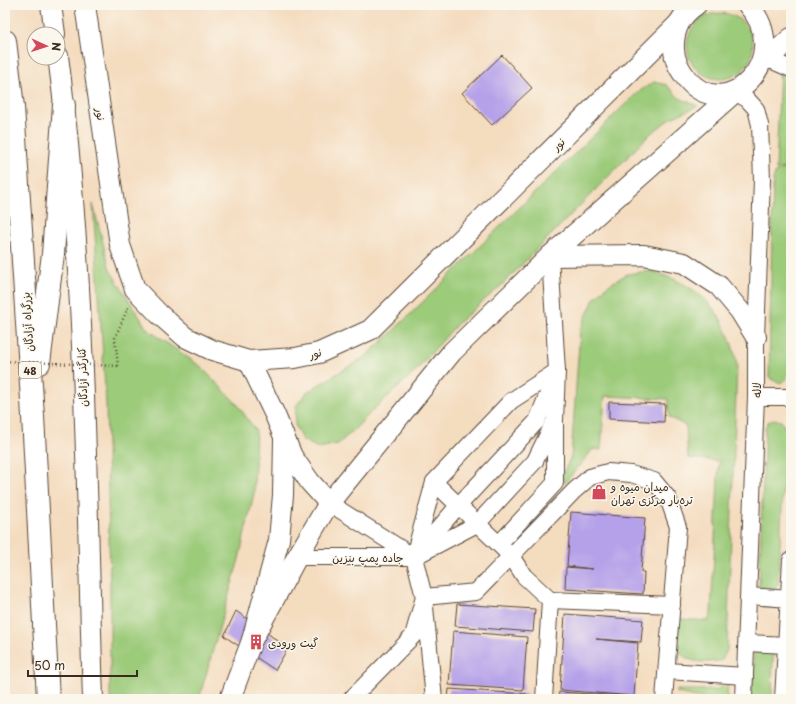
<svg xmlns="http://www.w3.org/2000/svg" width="796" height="704" viewBox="0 0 796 704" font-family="'Playpen Sans','Playpen Sans Arabic',sans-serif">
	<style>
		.green { fill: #9ccb7a; stroke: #6c7a4c }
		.building { fill: #b5a1e9 }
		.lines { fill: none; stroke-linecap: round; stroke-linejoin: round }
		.minor-casing { stroke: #574536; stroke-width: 18 }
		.major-casing { stroke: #574536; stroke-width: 22 }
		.highway-casing { stroke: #574536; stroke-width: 24 }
		.path { stroke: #574536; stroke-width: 2.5; stroke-dasharray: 1 3; stroke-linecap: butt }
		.minor { stroke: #fff; stroke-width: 16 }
		.major { stroke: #fff; stroke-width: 20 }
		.highway { stroke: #fff; stroke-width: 22 }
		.path-bridge { stroke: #574536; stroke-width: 2.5; stroke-dasharray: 1 3; stroke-linecap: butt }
		.labels { text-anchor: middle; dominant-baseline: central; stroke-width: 3; stroke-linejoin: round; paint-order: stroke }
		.shield { fill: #fbf7ec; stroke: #75685c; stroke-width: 1 }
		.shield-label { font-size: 10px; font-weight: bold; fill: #3b2a1e }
		.street-label { font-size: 11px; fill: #3b2a1e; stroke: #fbf7ec }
		.poi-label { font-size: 11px; fill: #3b2a1e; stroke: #fbf7ec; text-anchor: start }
	</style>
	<rect width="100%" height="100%" fill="#fbf7ec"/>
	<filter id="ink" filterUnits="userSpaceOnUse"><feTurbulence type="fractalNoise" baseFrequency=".025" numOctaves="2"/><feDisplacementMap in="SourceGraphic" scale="8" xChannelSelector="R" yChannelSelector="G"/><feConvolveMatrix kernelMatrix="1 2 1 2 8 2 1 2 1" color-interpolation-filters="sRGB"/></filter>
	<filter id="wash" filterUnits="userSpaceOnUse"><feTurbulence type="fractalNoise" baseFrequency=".012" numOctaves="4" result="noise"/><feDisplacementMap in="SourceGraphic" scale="16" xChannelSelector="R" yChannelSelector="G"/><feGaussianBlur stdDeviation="0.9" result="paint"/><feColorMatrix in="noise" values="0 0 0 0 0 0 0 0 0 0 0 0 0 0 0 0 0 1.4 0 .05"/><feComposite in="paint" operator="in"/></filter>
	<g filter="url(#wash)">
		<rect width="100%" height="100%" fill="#f4dcbf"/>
		<g class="green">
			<circle cx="720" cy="46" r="33"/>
			<path d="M780,68L784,72L791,89V171L782,168L776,170Z"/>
			<path d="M654,82L667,85L679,98L698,106L671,118L650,134L502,285L458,323L414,373L375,408L354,430L338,444L318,448L302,440L295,425L296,406L307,392L366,356L393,331L638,92Z"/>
			<path d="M783,169L791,172L789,375L785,381L778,383L769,377L773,179L776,172Z"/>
			<path d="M93,204L110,270L147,329L200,366L237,404L256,431L254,493L239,559L199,699H110V583L106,403Z"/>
			<path d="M649,271C701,284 726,312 737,364L727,650L722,660C708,664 679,664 677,644C676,636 678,627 680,619L708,621L711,614L719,461L688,458L686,426L669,417L668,399L605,396L601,450L593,449L565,483L561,477L571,457L580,330L594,299L607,286L627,274Z"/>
			<path d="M774,419L781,421L786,430L778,585L774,590L761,589L759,587L765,428L768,422Z"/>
			<path d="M756,651L771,652L773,655L772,699H751L754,654Z"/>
			<path d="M728,684L727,699H707L677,693V690H716Z"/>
		</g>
		<g id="blocks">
			<g class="building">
				<path d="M502,55L532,88L492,125L462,93Z"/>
				<path d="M609,402L665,404L664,422L609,419Z"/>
				<path d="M571,512L645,518L641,572H644L643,594L565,589L566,567L593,569L567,566Z"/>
				<path d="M457,604L535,609L533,632L455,626Z"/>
				<path d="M236,611L288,648L275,670L224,636Z"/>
				<path d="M565,614L643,620L641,642L596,639L638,643L634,696L560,690Z"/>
				<path d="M453,631L527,637L523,690L449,685Z"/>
				<path d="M449,689L527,694L526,699H448Z"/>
				<path d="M559,692L637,697V699H558Z"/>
			</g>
		</g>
	</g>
	<g filter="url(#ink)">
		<use href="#blocks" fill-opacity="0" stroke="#574536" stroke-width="1"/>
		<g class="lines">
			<g class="minor-casing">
				<g id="minor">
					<path d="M768,59L791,69"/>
					<path d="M735,92L747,99L756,109L760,125L762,180L756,337V397L744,699"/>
					<path d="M756,397H791"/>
					<path d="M434,482L511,556L524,576L550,600L544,699"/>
					<path d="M329,503L414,557"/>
					<path d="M499,544L555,483V424"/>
					<path d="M420,550L458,506L537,421L557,371L550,256"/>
					<path d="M415,552L434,482L511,401L557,371"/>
					<path d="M297,557H414L477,524L535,461L555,420L557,371"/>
					<path d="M749,596L789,599"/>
					<path d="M550,600L672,605"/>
					<path d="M747,643L786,645"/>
					<path d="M667,671L745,676"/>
					<path d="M351,699L413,636L424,597L414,557"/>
					<path d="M434,699L424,597L476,592L574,491L590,477L608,472L631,474L654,481L668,498L678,527L664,699"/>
					<path d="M783,699L791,560"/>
				</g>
			</g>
			<g class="major-casing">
				<g id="major">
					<path d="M51,5L55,34"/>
					<path d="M85,5L120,245L135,289L159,314L185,337L212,350L249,361L295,358L319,353L370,330L678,24"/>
					<path d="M696,5C681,15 673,30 674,49C674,61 680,70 687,79C726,126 796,58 748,5"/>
					<path d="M58,56C86,269 86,485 93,699"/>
					<path d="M768,59L791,38"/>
					<path d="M550,256L644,255L684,263L719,286L740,311L756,337"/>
					<path d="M249,361L275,415L292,456L310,482L329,503"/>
					<path d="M252,640L297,557L329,503L452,352L550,256L735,92"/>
					<path d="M230,699L252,640L279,540L283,495L284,439"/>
				</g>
			</g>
			<g class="highway-casing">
				<g id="highway">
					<path d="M5,41L13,107L33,416L48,699"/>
					<path d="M39,363L53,254L64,105"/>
				</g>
			</g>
			<path class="path" d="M118,366L115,338L129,305"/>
			<use href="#minor" class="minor"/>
			<use href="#major" class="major"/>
			<use href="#highway" class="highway"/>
			<path class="path-bridge" d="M5,361L118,366"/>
		</g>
	</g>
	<defs>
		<g id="shop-bare" transform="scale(1.2)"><path d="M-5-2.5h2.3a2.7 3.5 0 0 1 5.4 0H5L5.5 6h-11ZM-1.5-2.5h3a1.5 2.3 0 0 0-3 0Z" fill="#d1495b" stroke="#fbf7ec" stroke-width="2.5" paint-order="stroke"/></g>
		<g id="building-bare" transform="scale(1.2)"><path d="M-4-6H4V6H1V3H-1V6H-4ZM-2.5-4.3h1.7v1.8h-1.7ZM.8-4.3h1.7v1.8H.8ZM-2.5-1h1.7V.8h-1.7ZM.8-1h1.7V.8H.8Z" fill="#d1495b" stroke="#fbf7ec" stroke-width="2.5" paint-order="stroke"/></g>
	</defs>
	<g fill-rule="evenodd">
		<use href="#shop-bare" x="599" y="492"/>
		<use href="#building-bare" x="256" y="642"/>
	</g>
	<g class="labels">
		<rect class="shield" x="19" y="362" width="22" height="16" rx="3"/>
		<g class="shield-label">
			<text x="30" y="370">48</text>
		</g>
		<g class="street-label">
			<text transform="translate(101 114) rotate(81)">نور</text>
			<text transform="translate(558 144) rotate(-45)">نور</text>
			<text transform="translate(27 322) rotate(-94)">بزرگراه آزادگان</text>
			<text transform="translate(315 353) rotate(-17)">نور</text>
			<text transform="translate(82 377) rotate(-92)">کنارگذر آزادگان</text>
			<text transform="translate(756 390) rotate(-90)">لاله</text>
			<text x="368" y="557">جاده پمپ بنزین</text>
		</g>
		<g class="poi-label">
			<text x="611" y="486">میدان میوه و<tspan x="611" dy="13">تره‌بار مرکزی تهران</tspan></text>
			<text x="268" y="642">گیت ورودی</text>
		</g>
	</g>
	<rect width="796" height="704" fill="none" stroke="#fbf7ec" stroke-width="20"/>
	<g transform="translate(46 46) rotate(93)"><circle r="19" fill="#fbf7ec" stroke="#aea59a"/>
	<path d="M0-3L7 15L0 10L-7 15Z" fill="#d1495b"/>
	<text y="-6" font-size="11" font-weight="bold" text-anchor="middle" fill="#3b2a1e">N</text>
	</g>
	<path d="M28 670v6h109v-6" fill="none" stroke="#3b2a1e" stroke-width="2"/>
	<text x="34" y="670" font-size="12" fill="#3b2a1e" stroke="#fbf7ec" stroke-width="3" paint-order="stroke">50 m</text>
</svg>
